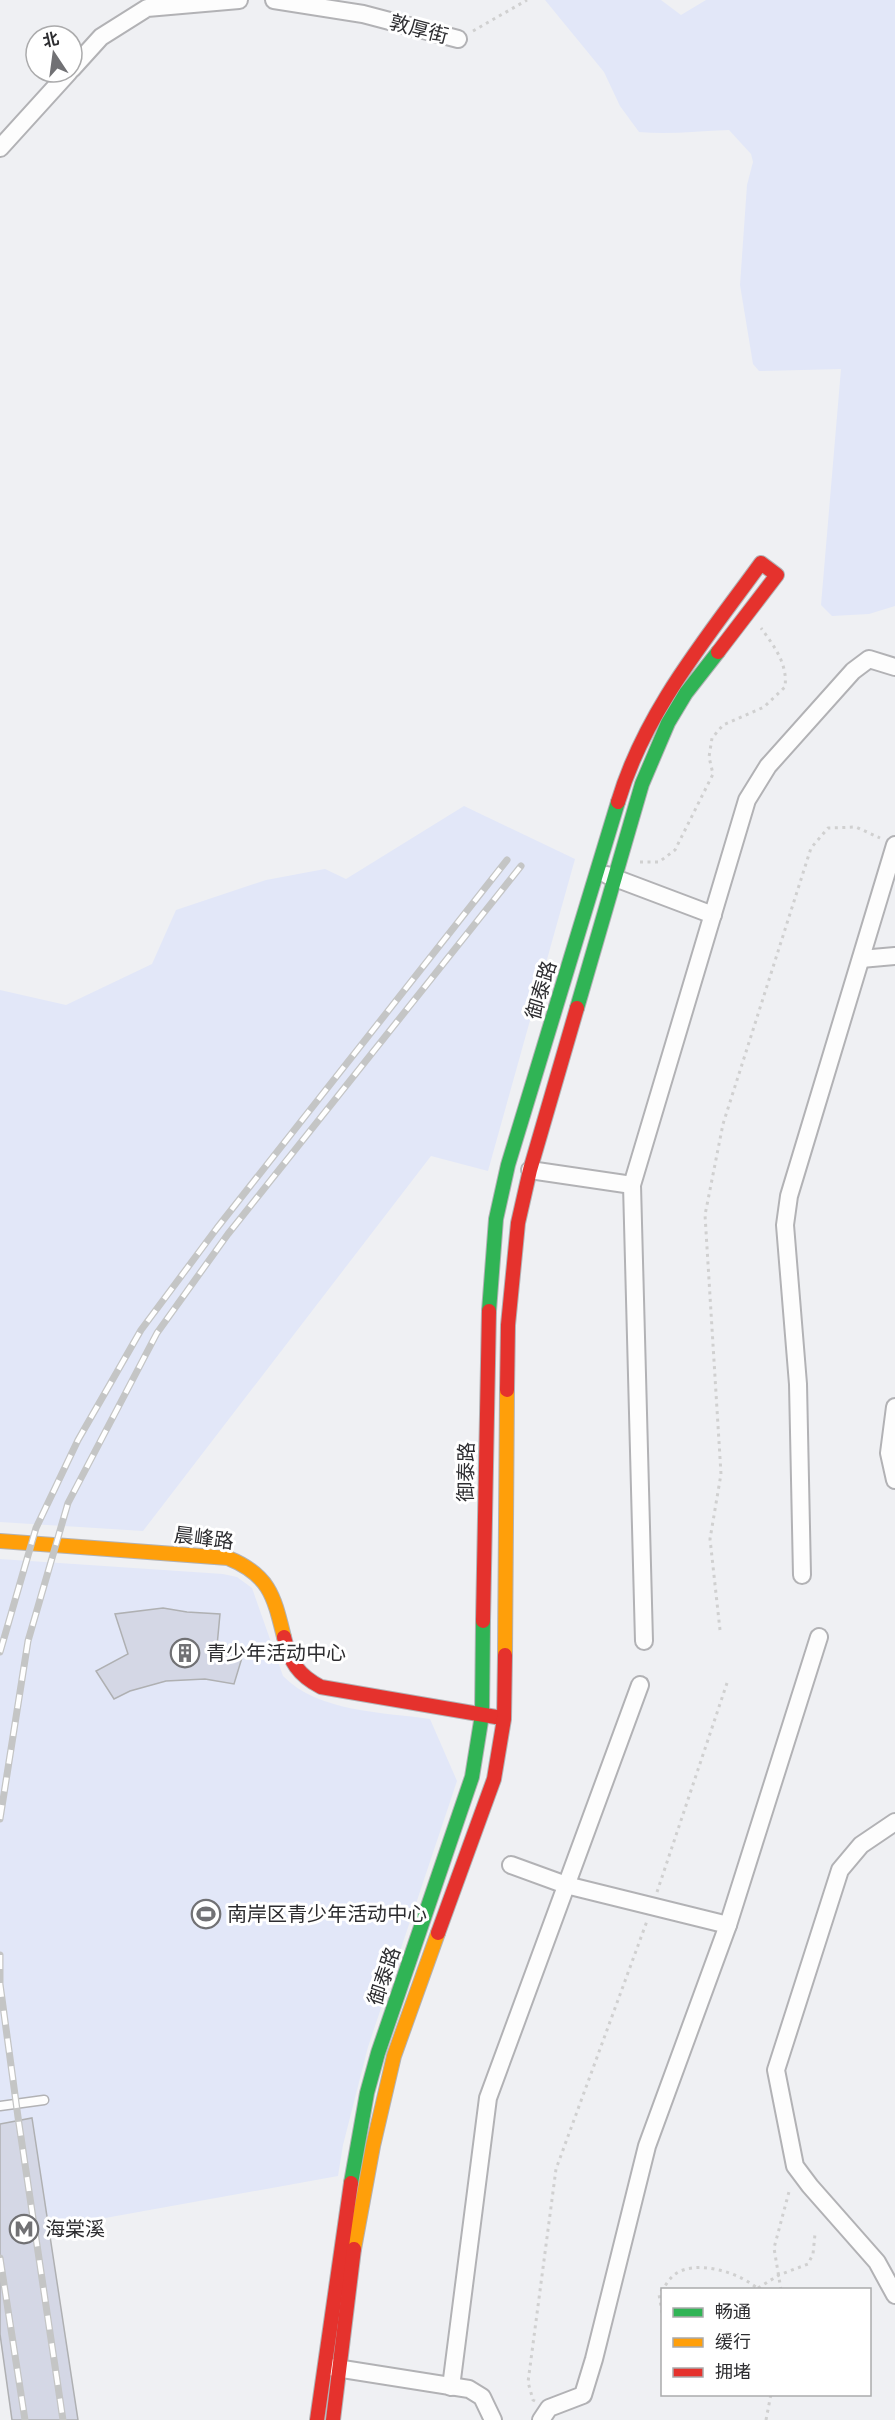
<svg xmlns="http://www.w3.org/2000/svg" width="895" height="2420" viewBox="0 0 895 2420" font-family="Poppins,'Noto Sans SC',sans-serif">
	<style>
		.green { fill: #e2e7f8 }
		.building { fill: #d4d7e5; stroke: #afb0b2; stroke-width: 1.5 }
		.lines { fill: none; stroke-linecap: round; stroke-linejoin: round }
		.lane-casing { stroke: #b2b2b5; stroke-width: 11 }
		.street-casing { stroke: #b2b2b5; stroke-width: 20 }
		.fast-casing { stroke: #b2b2b5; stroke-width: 16 }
		.slow-casing { stroke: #b2b2b5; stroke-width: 16 }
		.jam-casing { stroke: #b2b2b5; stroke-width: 16 }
		.path { stroke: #d0d0d0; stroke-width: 3; stroke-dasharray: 3 4.5; stroke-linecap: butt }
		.lane { stroke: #fdfdfd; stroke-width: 8 }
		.street { stroke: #fdfdfd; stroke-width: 16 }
		.fast { stroke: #30b455; stroke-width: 14 }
		.slow { stroke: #ff9f0a; stroke-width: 14 }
		.jam { stroke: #e5322d; stroke-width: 14 }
		.rail-casing { stroke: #c4c5c5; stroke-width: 7 }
		.rail { stroke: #fff; stroke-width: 4.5; stroke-dasharray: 14; stroke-linecap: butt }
		.labels { text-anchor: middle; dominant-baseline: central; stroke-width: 6; stroke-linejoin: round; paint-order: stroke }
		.street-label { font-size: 20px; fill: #2d2d30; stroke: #fff }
		.poi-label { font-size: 20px; fill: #2d2d30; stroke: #fff; text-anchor: start }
	</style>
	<rect width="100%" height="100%" fill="#eff0f3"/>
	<g class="green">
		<path d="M545,0H661L681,15L706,0H895V606L869,614L832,616L821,605L841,369L759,371L753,364L740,285L747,185L753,162L751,154L729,130C698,131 669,135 639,132L620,106L604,72Z"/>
		<path d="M464,806L575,859L488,1171L431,1156L143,1531L0,1522V990L66,1005L152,964L176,910L266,880L325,869L346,879Z"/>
		<path d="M0,1559L223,1574L237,1577L252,1588L283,1676C318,1712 382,1712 430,1719L457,1781L368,2047L343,2145L338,2176L0,2237Z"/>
	</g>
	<g class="building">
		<path d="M163,1608L187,1612L220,1614L217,1646L244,1651L234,1684L205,1679L166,1681L130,1691L114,1699L96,1671L128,1654L115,1614Z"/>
		<path d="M32,2118L78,2420H12L0,2334V2124Z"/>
	</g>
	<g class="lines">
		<g class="lane-casing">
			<path id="lane" d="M0,2106L44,2100"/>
		</g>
		<g class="street-casing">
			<g id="street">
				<path d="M274,0L363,14L458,39"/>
				<path d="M72,69L101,37L147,8L239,0"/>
				<path d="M0,148L69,72"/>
				<path d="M607,875L713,915"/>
				<path d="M861,959L895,956"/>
				<path d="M530,1170L632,1185"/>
				<path d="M895,1407L889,1453L895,1480"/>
				<path d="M802,1575L798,1384L785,1225L789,1196L895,845"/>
				<path d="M644,1641L632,1185L747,800L768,766L853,671L869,659L895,667"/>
				<path d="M895,1822L861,1845L840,1870L776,2070L795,2166L810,2186L877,2262L895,2295"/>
				<path d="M511,1865L566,1885L728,1925"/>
				<path d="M330,2367L469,2389L482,2397L493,2420"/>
				<path d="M451,2387L488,2098L640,1685"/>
				<path d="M541,2420L549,2408L583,2395L594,2359L647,2146L728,1925L819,1637"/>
			</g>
		</g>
		<g class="fast-casing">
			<g id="fast">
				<path d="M577,1008L642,784L668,723L686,693L718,652"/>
				<path d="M489,1311L496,1219L508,1165L618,802"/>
				<path d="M351,2183L367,2093L378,2053L472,1777L482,1715L483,1621"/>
			</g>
		</g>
		<g class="slow-casing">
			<g id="slow">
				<path d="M0,1541L228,1558C270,1575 274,1597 284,1637"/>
				<path d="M505,1655L507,1390"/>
				<path d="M354,2249L373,2146L394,2056L438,1933"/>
			</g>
		</g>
		<g class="jam-casing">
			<g id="jam">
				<path d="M618,802C645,711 706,639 761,563L777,575L718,652"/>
				<path d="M507,1390L508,1325L518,1223L530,1170L577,1008"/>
				<path d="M483,1621L489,1311"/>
				<path d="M284,1637C290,1662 298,1675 321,1687L496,1717"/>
				<path d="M438,1933L494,1779L504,1719L505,1655"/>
				<path d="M317,2420L351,2183"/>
				<path d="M333,2420L354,2249"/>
			</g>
		</g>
		<g class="path">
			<path d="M473,31L527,0"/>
			<path d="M640,862H659L675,850L713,774L709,757L712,738L723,725L764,707L785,687C788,664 774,646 761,628"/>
			<path d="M720,1630L710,1539L721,1474L705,1215L723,1124L811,848L828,828L856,827L880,838"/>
			<path d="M657,1892L727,1683"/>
			<path d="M758,2288L779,2275L808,2264L813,2254L815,2234"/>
			<path d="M781,2290L774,2248L790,2188"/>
			<path d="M662,2313L659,2294C664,2288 668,2280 674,2275C695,2258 742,2273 759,2290"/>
			<path d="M535,2401L533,2400L528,2382L556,2169L647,1921"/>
			<path d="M766,2420L771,2394"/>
		</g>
		<use href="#lane" class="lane"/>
		<use href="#street" class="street"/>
		<use href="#fast" class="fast"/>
		<use href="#slow" class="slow"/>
		<use href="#jam" class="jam"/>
		<g class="rail-casing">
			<g id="rail">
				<path d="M0,1652L36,1528L78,1440L141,1330L217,1228L507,860"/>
				<path d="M0,1819L28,1641L68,1503L157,1333L228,1234L521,866"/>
				<path d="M0,1955V1984L18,2117L63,2420"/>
				<path d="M0,2258L25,2420"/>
			</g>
		</g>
		<use href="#rail" class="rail"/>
	</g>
	<defs>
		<g id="building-ring" transform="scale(1.5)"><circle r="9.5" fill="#fff" stroke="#717174" stroke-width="1.5"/><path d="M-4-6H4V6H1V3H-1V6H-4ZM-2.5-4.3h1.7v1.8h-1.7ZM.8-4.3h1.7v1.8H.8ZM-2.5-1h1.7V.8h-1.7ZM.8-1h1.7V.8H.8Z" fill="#717174"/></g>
		<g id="stadium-ring" transform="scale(1.5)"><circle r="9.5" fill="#fff" stroke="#717174" stroke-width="1.5"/><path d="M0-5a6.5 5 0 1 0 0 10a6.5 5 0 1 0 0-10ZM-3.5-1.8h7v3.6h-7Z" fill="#717174"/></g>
		<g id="metro-ring" transform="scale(1.5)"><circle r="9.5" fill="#fff" stroke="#717174" stroke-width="1.5"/><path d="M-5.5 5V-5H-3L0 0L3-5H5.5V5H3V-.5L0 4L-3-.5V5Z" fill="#717174"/></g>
	</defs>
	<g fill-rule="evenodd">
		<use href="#building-ring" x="185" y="1653"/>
		<use href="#stadium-ring" x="206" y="1914"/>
		<use href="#metro-ring" x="24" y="2229"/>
	</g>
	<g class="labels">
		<g class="street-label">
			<text transform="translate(419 29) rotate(15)">敦厚街</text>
			<text transform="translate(541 990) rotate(-73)">御泰路</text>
			<text transform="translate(466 1472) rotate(-89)">御泰路</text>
			<text transform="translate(204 1538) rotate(7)">晨峰路</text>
			<text transform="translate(384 1976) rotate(-71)">御泰路</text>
		</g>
		<g class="poi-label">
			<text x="206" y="1653">青少年活动中心</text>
			<text x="227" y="1914">南岸区青少年活动中心</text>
			<text x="45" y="2229">海棠溪</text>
		</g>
	</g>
	<rect x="661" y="2288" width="210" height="108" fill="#ffffff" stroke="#ababac" stroke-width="1.5"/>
	<rect x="673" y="2308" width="30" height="9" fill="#30b455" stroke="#ababac" stroke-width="1.5"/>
	<text x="715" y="2318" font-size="18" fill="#2d2d30">畅通</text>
	<rect x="673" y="2338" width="30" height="9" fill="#ff9f0a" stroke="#ababac" stroke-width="1.5"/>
	<text x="715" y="2348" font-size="18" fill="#2d2d30">缓行</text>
	<rect x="673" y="2368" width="30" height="9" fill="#e5322d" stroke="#ababac" stroke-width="1.5"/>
	<text x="715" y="2378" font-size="18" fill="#2d2d30">拥堵</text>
	<g transform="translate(54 54) rotate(347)"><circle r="28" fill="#ffffff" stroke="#ababac" stroke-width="1.5"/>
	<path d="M0-4.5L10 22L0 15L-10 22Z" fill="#717174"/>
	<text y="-9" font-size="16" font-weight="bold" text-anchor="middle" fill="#2d2d30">北</text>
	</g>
</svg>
